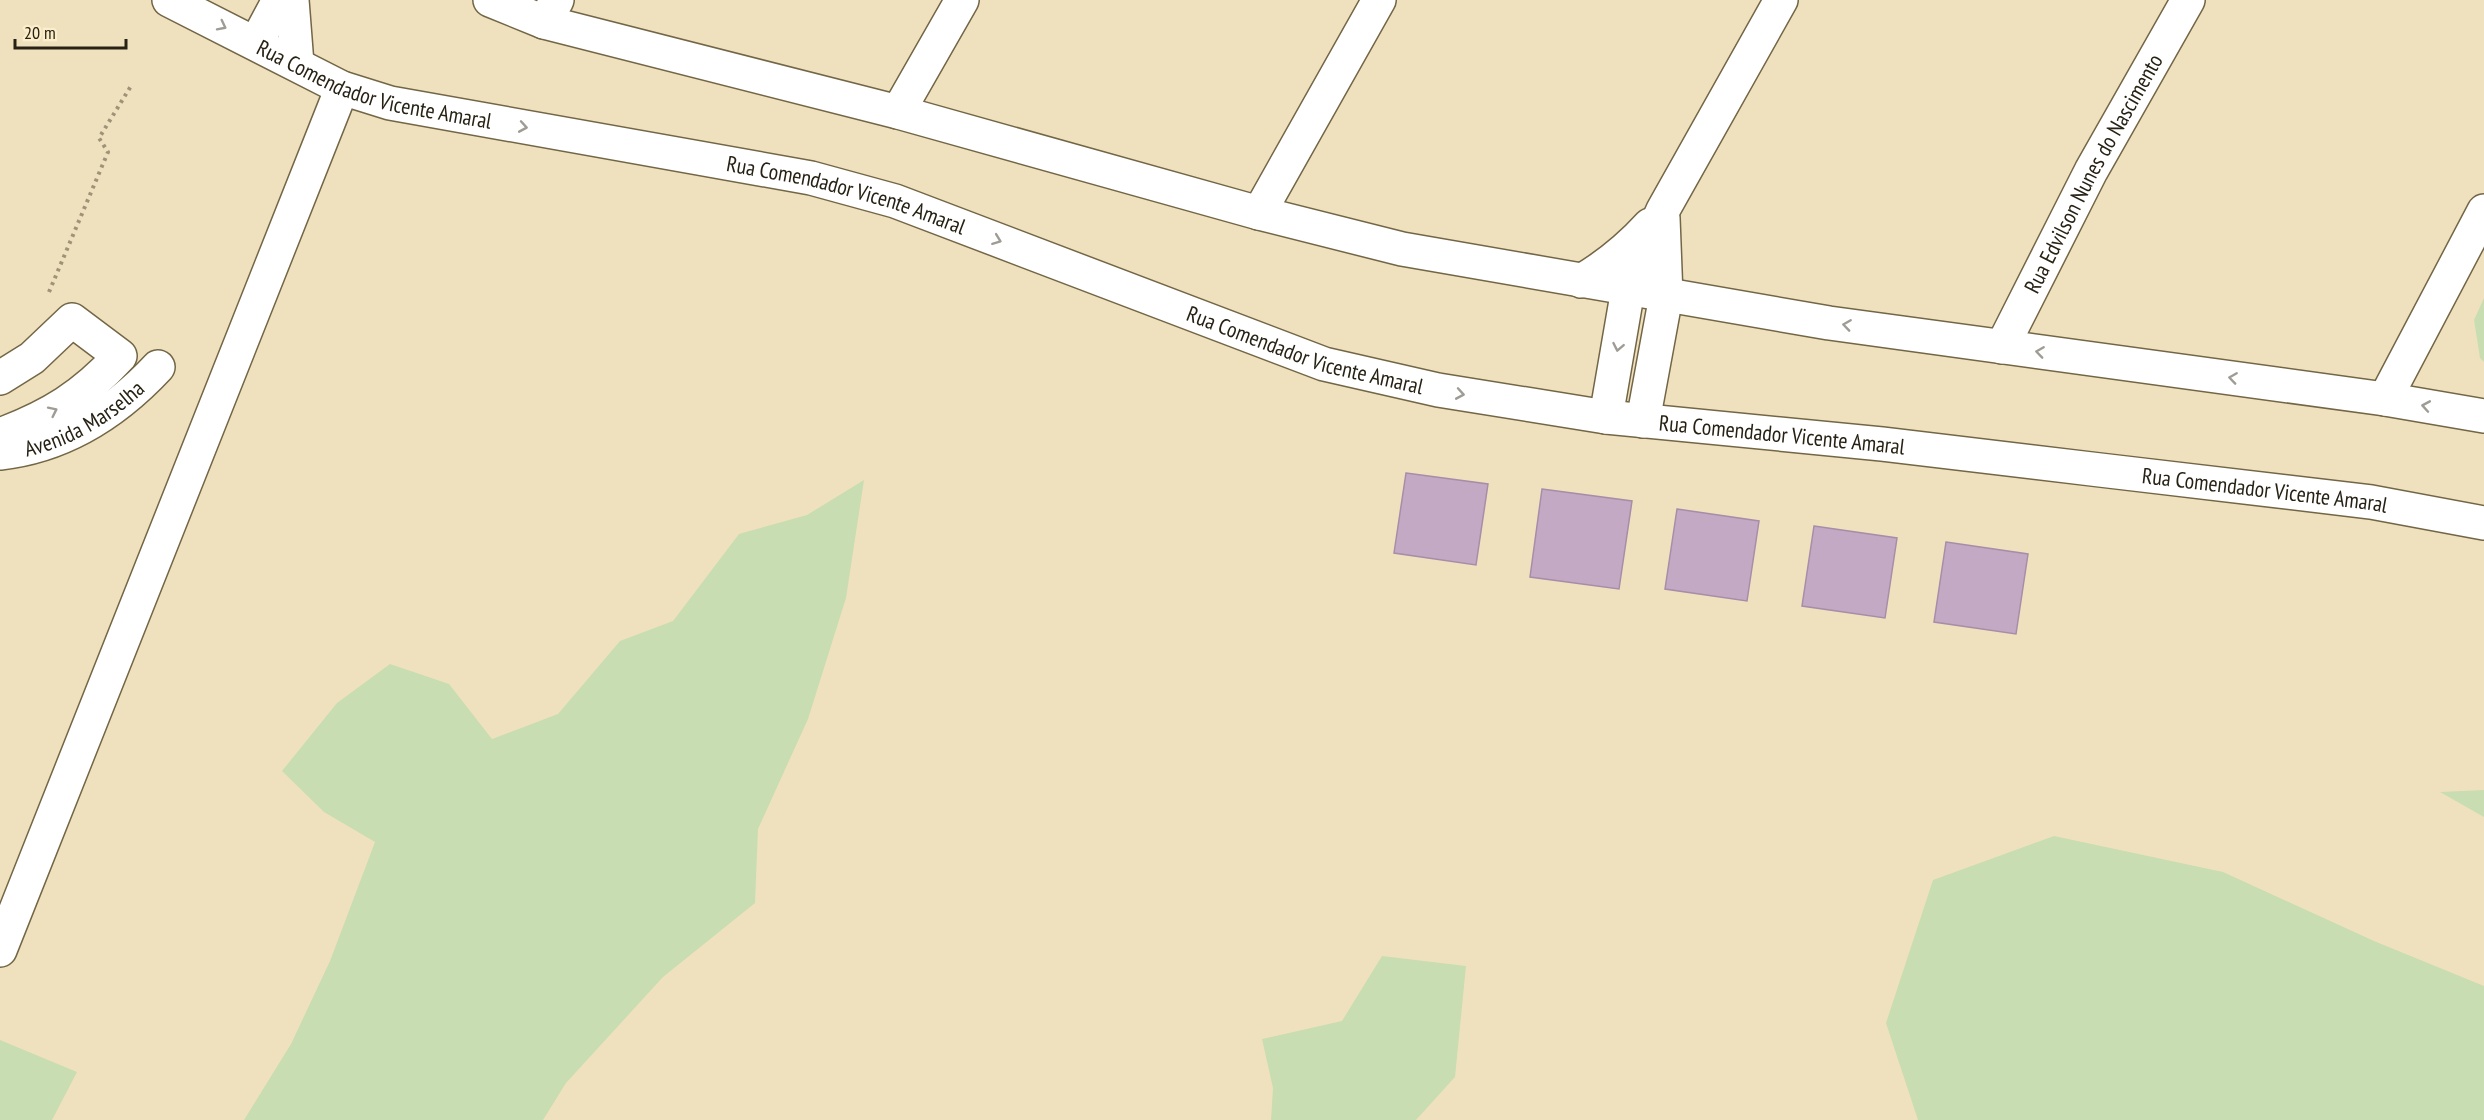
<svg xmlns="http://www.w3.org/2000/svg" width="2484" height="1120" viewBox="0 0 2484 1120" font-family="'PT Sans Narrow',sans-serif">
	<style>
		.green { fill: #c8ddb1 }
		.building { fill: #c4a9c5; stroke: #a88da8; stroke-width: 1.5 }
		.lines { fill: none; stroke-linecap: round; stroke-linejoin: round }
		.street-casing { stroke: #736646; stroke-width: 36 }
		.secondary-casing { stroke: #736646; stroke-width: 36 }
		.path { stroke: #9e9379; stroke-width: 4; stroke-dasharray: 3 4.5; stroke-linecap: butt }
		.street { stroke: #fff; stroke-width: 33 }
		.secondary { stroke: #fff; stroke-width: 33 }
		.oneway { stroke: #9e9c95 }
		.labels { text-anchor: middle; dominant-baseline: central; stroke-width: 6; stroke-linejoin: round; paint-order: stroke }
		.street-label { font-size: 22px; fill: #272214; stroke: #fdeecb }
	</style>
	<rect width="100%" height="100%" fill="#f0e1be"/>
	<g class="green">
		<path d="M2484,298V362L2480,358L2474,320Z"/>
		<path d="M864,480L846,598L808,719L758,829L755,903L663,977L566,1083L543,1120H244L291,1044L330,961L375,842L324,812L282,771L337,703L390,664L449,684L492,739L558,714L620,641L673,621L739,534L807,515Z"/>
		<path d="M2484,790V817L2440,792Z"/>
		<path d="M2054,836L2223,872L2374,941L2484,986V1120H1918L1886,1023L1933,880Z"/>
		<path d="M1382,956L1466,966L1455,1077L1416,1120H1271L1273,1088L1262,1039L1342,1021Z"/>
		<path d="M0,1040L77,1072L52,1120H0Z"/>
	</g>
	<g class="building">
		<path d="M1406,473L1488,484L1476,565L1394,553Z"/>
		<path d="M1542,489L1632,501L1619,589L1530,577Z"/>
		<path d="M1677,509L1759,521L1747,601L1665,589Z"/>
		<path d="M1814,526L1897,538L1885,618L1802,606Z"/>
		<path d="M1946,542L2028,554L2016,634L1934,622Z"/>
	</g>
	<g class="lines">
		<g class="street-casing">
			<g id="street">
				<path d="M544,22L557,0"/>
				<path d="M898,112L962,0"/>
				<path d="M1259,213L1379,0"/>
				<path d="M1581,281C1607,266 1629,248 1650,225"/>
				<path id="s1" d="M2002,347L2091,171L2188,0"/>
				<path d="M0,378L32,358L72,320L120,356C83,396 51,416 0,435"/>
				<path d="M2385,399L2484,211"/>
				<path d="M1606,417L1628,289L1663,210L1781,0"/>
				<path d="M1643,421L1666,296L1663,218"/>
				<path id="s2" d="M0,453C64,446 115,413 158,367"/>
				<path d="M0,950L342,88"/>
			</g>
		</g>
		<g class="secondary-casing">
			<g id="secondary">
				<path id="s3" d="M169,0L342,88L390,103L811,178L895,201L1324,364L1438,390L1606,417L1882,444L2100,470L2371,502L2484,523"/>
				<path d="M292,0L297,64"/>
				<path d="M490,0L544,22L898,112L1259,213L1402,249L1829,323L2385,399L2484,416"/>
				<path d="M256,43L279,0"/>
			</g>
		</g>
		<path class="path" d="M49,292L108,152L99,138L131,86"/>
		<use href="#street" class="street"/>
		<use href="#secondary" class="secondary"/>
	</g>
	<defs><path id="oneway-chevron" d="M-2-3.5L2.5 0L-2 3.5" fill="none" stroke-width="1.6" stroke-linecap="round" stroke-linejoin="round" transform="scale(1.5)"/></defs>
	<g class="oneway">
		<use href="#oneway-chevron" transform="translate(222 26) rotate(27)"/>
		<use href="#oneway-chevron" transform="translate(523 127) rotate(10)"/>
		<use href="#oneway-chevron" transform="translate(997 240) rotate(21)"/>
		<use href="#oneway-chevron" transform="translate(1847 325) rotate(-172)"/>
		<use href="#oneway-chevron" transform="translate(1618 347) rotate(101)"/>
		<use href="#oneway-chevron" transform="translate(2040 352) rotate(-172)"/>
		<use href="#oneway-chevron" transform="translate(2233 378) rotate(-172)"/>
		<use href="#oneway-chevron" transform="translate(1460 394) rotate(10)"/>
		<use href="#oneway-chevron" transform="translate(2426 406) rotate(-170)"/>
		<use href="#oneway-chevron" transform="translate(53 411) rotate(-26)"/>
	</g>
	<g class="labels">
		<g class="street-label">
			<text stroke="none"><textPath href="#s3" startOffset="224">Rua Comendador Vicente Amaral</textPath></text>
			<text stroke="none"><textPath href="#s1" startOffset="196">Rua Edvilson Nunes do Nascimento</textPath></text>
			<text stroke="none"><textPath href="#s3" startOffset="710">Rua Comendador Vicente Amaral</textPath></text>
			<text stroke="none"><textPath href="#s3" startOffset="1196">Rua Comendador Vicente Amaral</textPath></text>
			<text stroke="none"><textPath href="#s2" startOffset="92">Avenida Marselha</textPath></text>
			<text stroke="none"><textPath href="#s3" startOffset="1682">Rua Comendador Vicente Amaral</textPath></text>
			<text stroke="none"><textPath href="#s3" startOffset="2168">Rua Comendador Vicente Amaral</textPath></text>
		</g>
	</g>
	<path d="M15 39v9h111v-9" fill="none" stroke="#272214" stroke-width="3"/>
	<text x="24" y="39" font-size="18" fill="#272214" stroke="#fdeecb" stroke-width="4.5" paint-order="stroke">20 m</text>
</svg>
